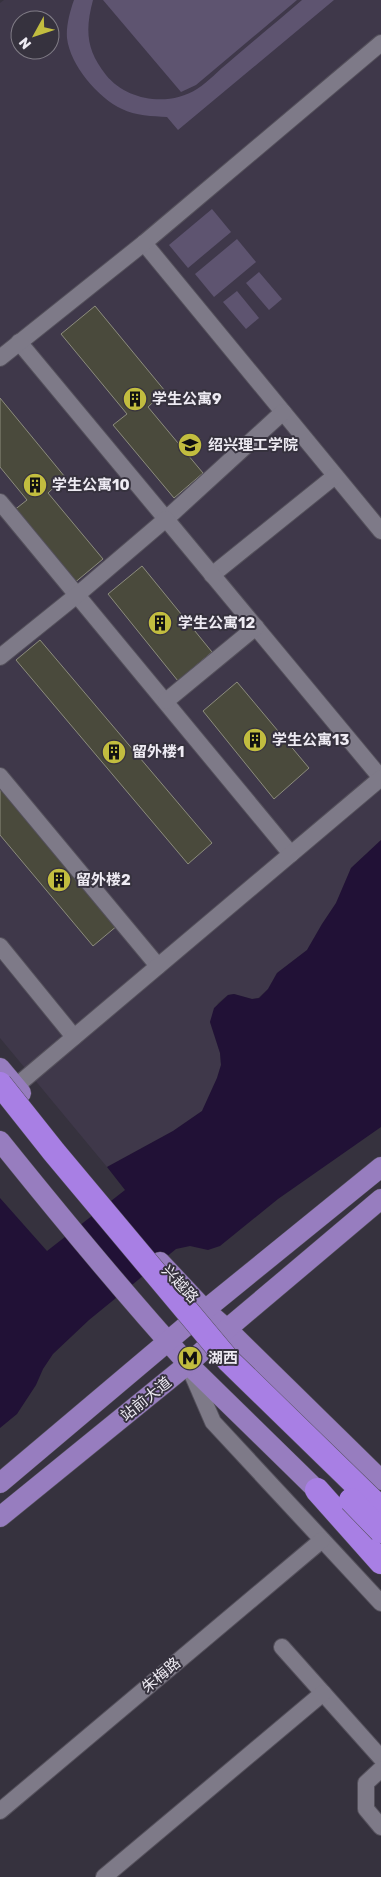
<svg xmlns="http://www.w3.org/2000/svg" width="381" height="1877" viewBox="0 0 381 1877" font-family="Rubik,'Noto Sans SC',sans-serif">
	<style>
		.built { fill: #3f384a; fill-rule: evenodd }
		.green { fill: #5e5470 }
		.water { fill: #211136 }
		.building { fill: #4a4a3c; stroke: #8c8c7d }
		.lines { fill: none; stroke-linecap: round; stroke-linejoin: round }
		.minor-casing { stroke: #54505b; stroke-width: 18 }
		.major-casing { stroke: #54505b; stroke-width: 21 }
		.highway-casing { stroke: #54505b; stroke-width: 25 }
		.minor { stroke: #7e7a88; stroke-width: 16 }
		.major { stroke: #977dbf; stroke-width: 20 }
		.highway { stroke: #a87fe4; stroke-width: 24 }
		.highway-bridge-casing { stroke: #54505b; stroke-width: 25; stroke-linecap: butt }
		.highway-bridge { stroke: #a87fe4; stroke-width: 24 }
		.labels { text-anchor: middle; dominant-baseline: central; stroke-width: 4; stroke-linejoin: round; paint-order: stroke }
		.poi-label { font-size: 15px; font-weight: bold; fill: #eeebf3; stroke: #36323e; text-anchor: start }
		.street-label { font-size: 15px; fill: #eeebf3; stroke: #36323e }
	</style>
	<rect width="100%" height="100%" fill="#36323e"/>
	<path class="built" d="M4,0H381V840L351,868L336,903L322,924L307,950L277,973L268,989L258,998L252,999L234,994L228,995L218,1003L210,1022L220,1053L221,1065L217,1078L202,1111L173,1131L107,1167L0,1038V3ZM20,20H50V50H20Z"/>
	<g class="green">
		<path d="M74,0H93C85,30 86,50 106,75C127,101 169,107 197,89C208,82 219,70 229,62C253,41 278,21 302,0H334L178,130L167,117C153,116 135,116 122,109C98,98 70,65 67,38C66,26 70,11 74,0Z"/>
		<path d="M103,0H297L196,85L181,92Z"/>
		<path d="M212,209L231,232L188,268L169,245Z"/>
		<path d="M237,239L256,262L214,297L195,274Z"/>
		<path d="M259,272L282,299L269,310L246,283Z"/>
		<path d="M237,291L259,318L246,329L223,302Z"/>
	</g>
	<path class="water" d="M381,840V1127L278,1199L220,1246L208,1250L190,1246L176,1249L89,1320L53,1354L43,1369L36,1385L17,1414L0,1428V1198L47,1251L125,1190L107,1167L173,1131L202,1111L217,1078L221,1065L220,1053L210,1022L214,1008L228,995L234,994L252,999L259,998L268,989L277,973L307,950L322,924L336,903L351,868Z"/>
	<g class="building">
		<path d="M95,306L165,391L148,407L203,473L174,498L113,425L127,414L61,334Z"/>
		<path d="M0,398L65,477L48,493L103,559L73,584L13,511L27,500L0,467Z"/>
		<path d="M142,566L212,652L178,681L108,594Z"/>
		<path d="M40,640L212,843L188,864L16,660Z"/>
		<path d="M237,682L309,768L274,799L203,711Z"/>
		<path d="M0,786L118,925L93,946L0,835Z"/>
	</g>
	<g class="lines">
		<g class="minor-casing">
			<g id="minor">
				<path d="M144,243L381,531"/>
				<path d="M19,342L166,519L283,412"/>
				<path d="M0,358L144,243L381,43"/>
				<path d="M0,502L291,854"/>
				<path d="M212,575L335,476"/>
				<path d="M0,657L77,595L166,519L381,778"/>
				<path d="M166,701L256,627"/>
				<path d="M0,776L158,966"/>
				<path d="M0,946L74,1037"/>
				<path d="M15,1087L381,778"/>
				<path d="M190,1369L213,1422L381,1603"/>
				<path d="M282,1647L381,1758"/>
				<path d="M381,1769L366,1783V1809L381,1827"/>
				<path d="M0,1811L322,1540"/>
				<path d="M104,1877L323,1693"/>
			</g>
		</g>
		<g class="major-casing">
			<g id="major">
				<path d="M0,1068L21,1093"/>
				<path d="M0,1141C61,1217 123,1292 188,1364L327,1500"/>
				<path d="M160,1262L205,1310L227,1329L381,1480"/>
				<path d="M0,1483L205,1310L381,1167"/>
				<path d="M0,1517L188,1364L227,1329L381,1199"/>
			</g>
		</g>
		<g class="highway-casing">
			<path id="highway" d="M317,1490L381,1562"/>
		</g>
		<use href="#minor" class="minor"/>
		<use href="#major" class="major"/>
		<use href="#highway" class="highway"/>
		<g class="highway-bridge-casing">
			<g id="highway-bridge">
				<path d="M0,1084L54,1152L229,1361L381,1509"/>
				<path d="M351,1500L381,1531"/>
			</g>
		</g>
		<use href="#highway-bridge" class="highway-bridge"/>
	</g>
	<defs>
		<g id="building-disc" transform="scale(1.25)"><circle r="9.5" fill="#c2bd3f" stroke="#36323e"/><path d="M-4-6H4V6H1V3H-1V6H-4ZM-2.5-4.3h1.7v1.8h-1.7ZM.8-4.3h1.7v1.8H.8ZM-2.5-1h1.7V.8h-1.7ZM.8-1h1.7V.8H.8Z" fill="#111"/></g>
		<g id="university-disc" transform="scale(1.25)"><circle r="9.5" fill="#c2bd3f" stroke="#36323e"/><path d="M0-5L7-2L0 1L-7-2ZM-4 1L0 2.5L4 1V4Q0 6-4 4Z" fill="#111"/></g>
		<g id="metro-disc" transform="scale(1.25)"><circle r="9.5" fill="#c2bd3f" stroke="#36323e"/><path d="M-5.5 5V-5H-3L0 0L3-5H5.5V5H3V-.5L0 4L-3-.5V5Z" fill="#111"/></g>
	</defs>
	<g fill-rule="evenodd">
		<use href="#building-disc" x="135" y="399"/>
		<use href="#university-disc" x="190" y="445"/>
		<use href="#building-disc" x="35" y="485"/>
		<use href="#building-disc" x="160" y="623"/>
		<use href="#building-disc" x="255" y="740"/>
		<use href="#building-disc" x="114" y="752"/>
		<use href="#building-disc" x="59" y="880"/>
		<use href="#metro-disc" x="190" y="1358"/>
	</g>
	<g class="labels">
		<g class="poi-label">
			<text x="152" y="399">学生公寓9</text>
			<text x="208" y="445">绍兴理工学院</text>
			<text x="52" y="485">学生公寓10</text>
			<text x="178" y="623">学生公寓12</text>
			<text x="272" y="740">学生公寓13</text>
			<text x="132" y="752">留外楼1</text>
			<text x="76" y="880">留外楼2</text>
			<text x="208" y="1358">湖西</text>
		</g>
		<g class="street-label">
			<text transform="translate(180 1284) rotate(47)">兴越路</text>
			<text transform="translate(146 1399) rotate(-39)">站前大道</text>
			<text transform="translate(161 1675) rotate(-40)">朱梅路</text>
		</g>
	</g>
	<g transform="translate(35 35) rotate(230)"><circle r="24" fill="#36323e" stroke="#807c86"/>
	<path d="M0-4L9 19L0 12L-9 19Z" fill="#c2bd3f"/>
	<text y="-8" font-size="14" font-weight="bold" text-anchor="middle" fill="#eeebf3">N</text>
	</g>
</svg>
